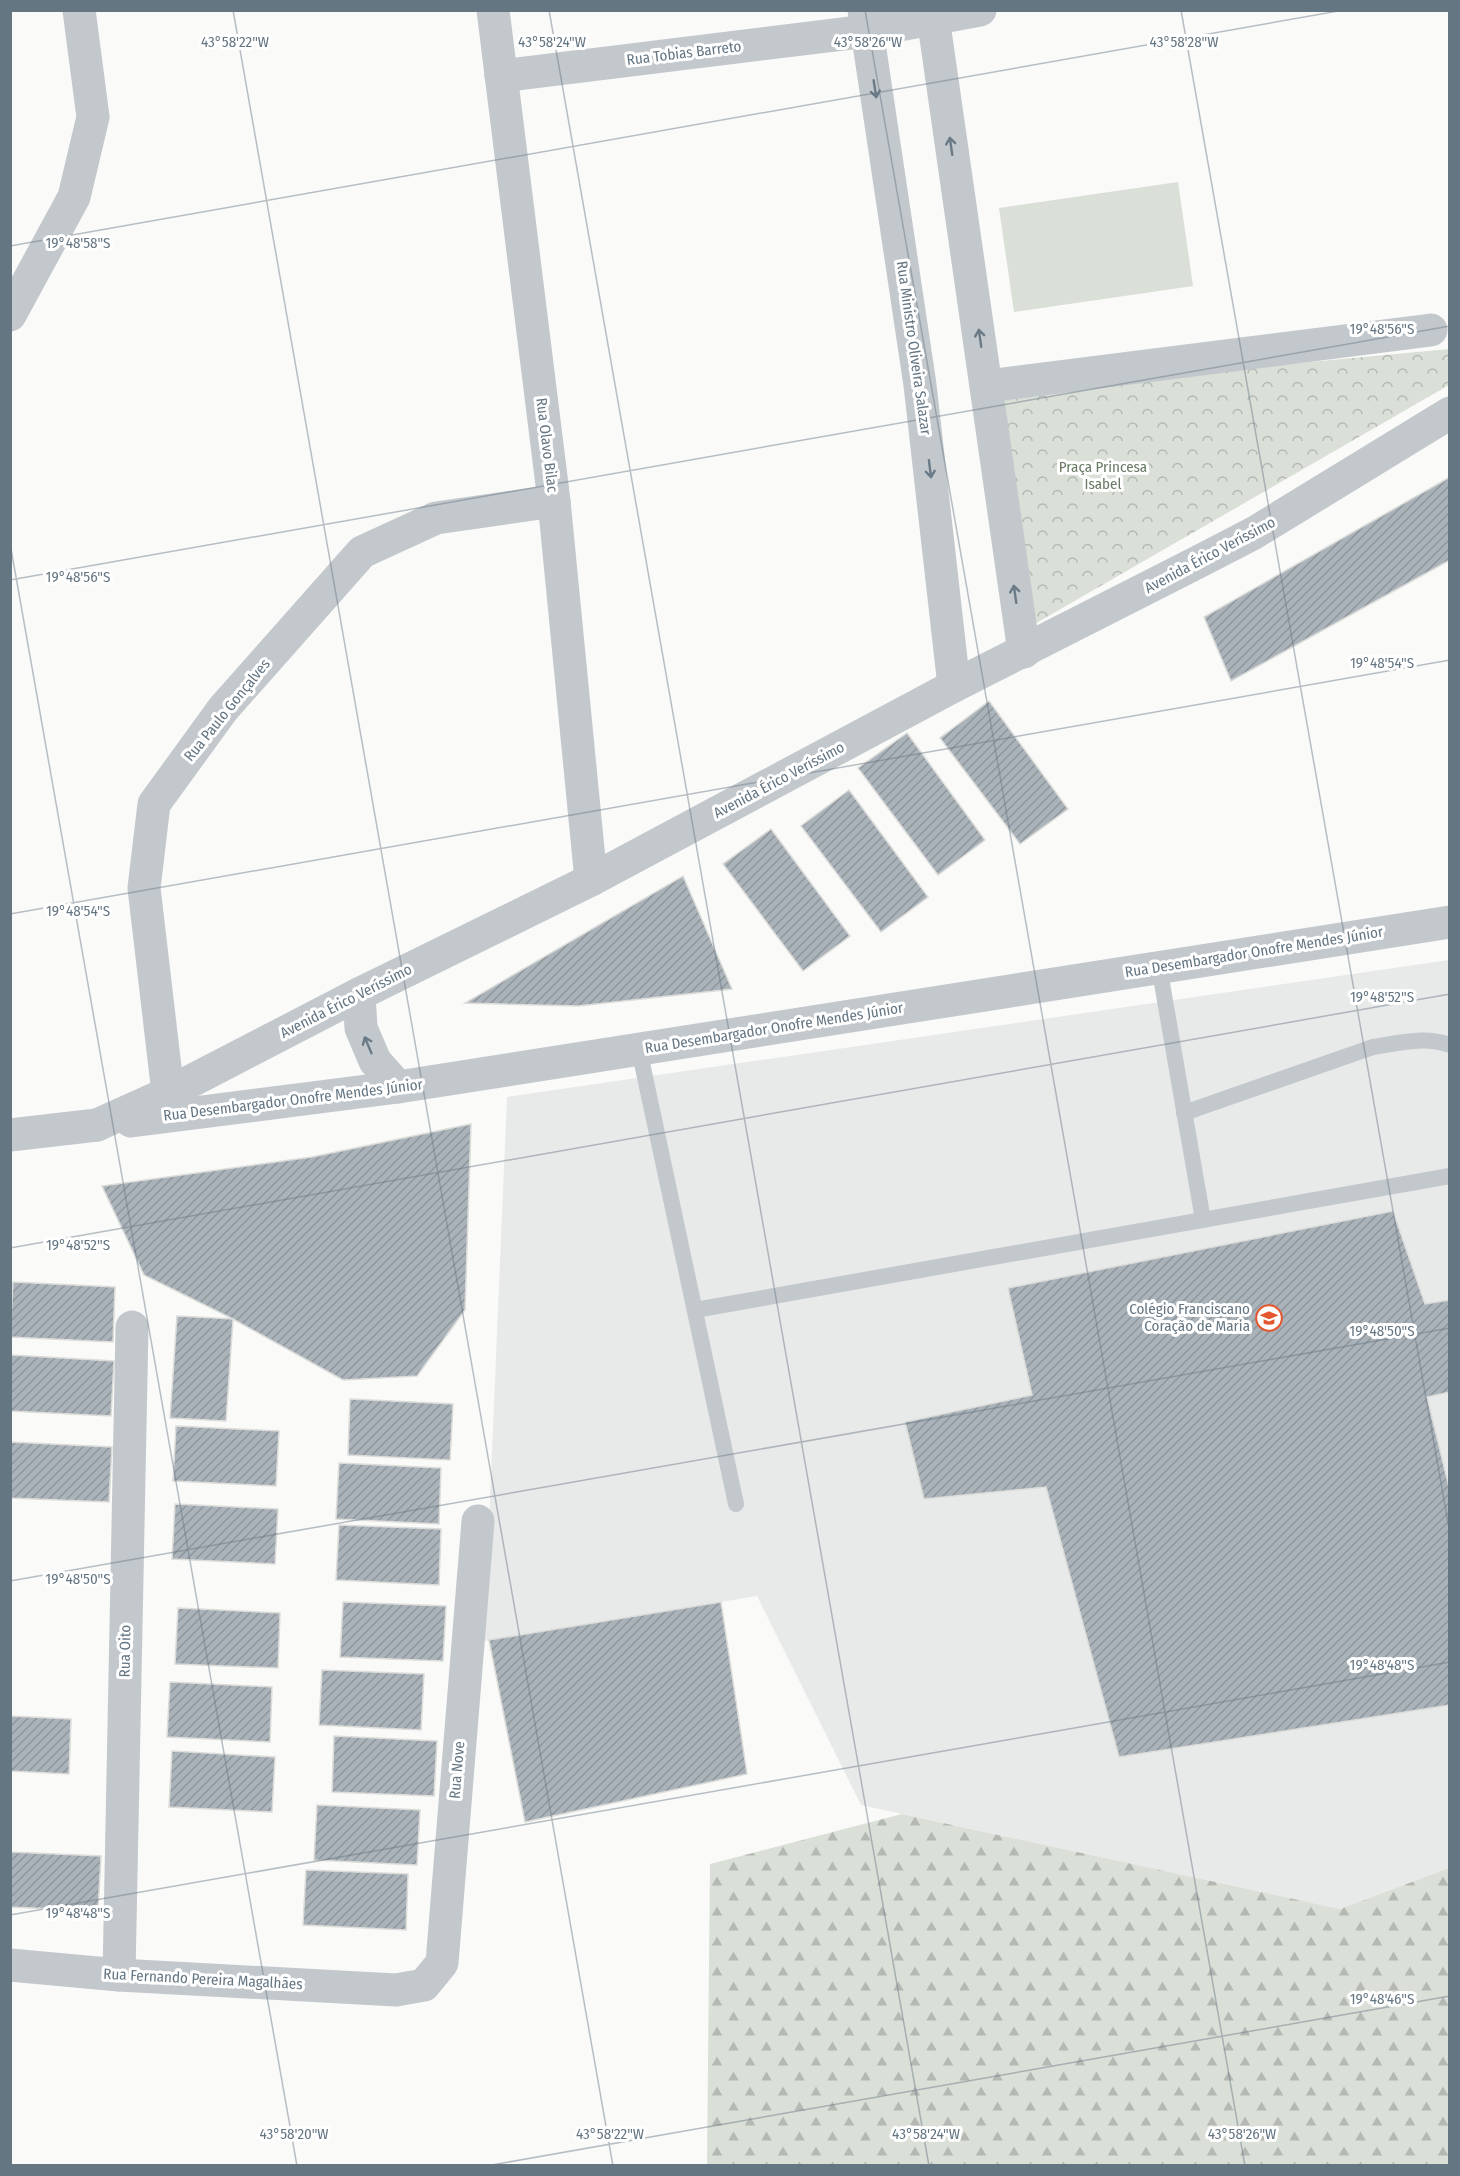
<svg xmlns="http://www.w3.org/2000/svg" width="1460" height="2176" viewBox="0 0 1460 2176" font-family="'Fira Sans Condensed',sans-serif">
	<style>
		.built { fill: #e8e9e9 }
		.forest { fill: url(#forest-firs) }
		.park { fill: url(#park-crowns) }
		.garden { fill: #dadfd7 }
		.building { fill: url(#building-hatch); stroke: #dcdcda; stroke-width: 1.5 }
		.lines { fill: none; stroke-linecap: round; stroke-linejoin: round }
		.service { stroke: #c3c8cc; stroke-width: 16 }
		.minor { stroke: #c3c8cc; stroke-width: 33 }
		.tertiary { stroke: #c3c8cc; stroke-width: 33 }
		.oneway { stroke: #6a7a87 }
		.ticks { fill: none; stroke: #657683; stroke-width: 1.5; stroke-opacity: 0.45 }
		.labels { text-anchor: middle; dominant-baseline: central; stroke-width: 6; stroke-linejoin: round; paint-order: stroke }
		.street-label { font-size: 15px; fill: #657683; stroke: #fff }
		.park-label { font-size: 15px; fill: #687a64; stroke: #fff }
		.poi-label { font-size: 15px; fill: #657683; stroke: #fff; text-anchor: end }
		.ticks-label { font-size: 15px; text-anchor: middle; fill: #657683; stroke: #fff; stroke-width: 6; stroke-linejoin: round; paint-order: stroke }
	</style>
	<defs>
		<pattern id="forest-firs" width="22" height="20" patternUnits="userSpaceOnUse" patternTransform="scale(1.5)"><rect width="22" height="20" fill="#dadfd7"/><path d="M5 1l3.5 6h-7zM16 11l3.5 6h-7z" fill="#b4b9b4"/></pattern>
		<pattern id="park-crowns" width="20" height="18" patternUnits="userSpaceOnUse" patternTransform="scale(1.5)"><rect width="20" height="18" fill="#dadfd7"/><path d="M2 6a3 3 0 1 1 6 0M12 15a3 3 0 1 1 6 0" fill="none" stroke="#b4b9b4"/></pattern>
		<pattern id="building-hatch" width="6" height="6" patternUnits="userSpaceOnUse" patternTransform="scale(1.5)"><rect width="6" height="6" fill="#aab3b9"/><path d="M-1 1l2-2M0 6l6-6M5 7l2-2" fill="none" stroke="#8e969c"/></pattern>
	</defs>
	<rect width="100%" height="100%" fill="#fafaf8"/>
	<path class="built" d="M1449,960V1868L1340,1909L861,1805L757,1596L484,1641L507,1097Z"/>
	<path class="forest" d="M902,1814L1340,1909L1449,1868V2165H707L710,1864Z"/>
	<path class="park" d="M1449,349V385L1026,629L995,388L1008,390Z"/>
	<path class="garden" d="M1178,182L1193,286L1014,312L999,208Z"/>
	<g class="building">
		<path d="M1450,477V560L1231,681L1204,617Z"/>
		<path d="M989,701L1068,809L1020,844L940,738Z"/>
		<path d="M907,733L985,840L938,875L858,768Z"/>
		<path d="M849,790L928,897L881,932L801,826Z"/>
		<path d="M771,829L850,936L803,971L723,864Z"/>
		<path d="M683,876L732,989L578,1006L465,1003Z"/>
		<path d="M471,1124L465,1310L417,1376L343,1380L233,1319L144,1275L102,1186L312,1157Z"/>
		<path d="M1393,1211L1425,1304L1450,1300V1392L1427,1397L1450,1491V1705L1119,1757L1046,1487L924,1499L905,1422L1032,1395L1008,1288Z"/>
		<path d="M13,1282L115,1287L113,1342L10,1337Z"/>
		<path d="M177,1316L233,1319L226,1421L170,1418Z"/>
		<path d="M11,1355L114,1361L111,1416L10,1411Z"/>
		<path d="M350,1399L453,1404L450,1460L348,1455Z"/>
		<path d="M176,1426L279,1431L276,1486L173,1481Z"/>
		<path d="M10,1442L112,1447L109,1502L10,1498Z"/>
		<path d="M339,1463L441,1468L439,1524L336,1519Z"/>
		<path d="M175,1504L278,1509L275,1564L172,1559Z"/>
		<path d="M339,1525L441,1529L439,1585L336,1580Z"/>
		<path d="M343,1602L446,1606L443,1661L340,1657Z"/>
		<path d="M721,1602L747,1774L525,1822L489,1640Z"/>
		<path d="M178,1608L280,1613L278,1668L175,1664Z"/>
		<path d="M322,1670L424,1674L421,1730L319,1725Z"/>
		<path d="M170,1682L272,1687L270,1742L167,1737Z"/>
		<path d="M10,1716L71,1719L69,1774L10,1771Z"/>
		<path d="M334,1736L437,1741L434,1796L332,1792Z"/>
		<path d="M172,1751L275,1757L272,1812L169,1807Z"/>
		<path d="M317,1805L420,1810L417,1865L314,1860Z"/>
		<path d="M10,1852L101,1856L98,1911L10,1907Z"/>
		<path d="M306,1870L408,1874L406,1930L303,1925Z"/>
	</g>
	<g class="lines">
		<g class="service">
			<path d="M1159,966L1203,1220"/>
			<path d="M639,1049L736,1504"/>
			<path d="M1184,1113L1373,1047C1399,1043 1424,1036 1450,1045"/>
			<path d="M695,1310L1450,1176"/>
		</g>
		<g class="minor">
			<path d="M493,10L554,501L591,880"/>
			<path d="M501,76L867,31L980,10"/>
			<path d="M10,315L74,197L93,117L79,10"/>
			<path d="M987,386L1431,330"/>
			<path d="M168,1093L144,888L154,804L223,709L362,552L436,518L554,501"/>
			<path d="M10,1135L97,1125"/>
			<path d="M10,1965L119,1975L396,1990L424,1985L442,1963L478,1521"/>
			<path d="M119,1975L132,1327"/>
		</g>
		<g class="tertiary">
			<path d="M864,10L920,385L954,686"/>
			<path d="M932,10L1024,652"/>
			<path d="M359,994L361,1028L375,1061L398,1087"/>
			<path d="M131,1121L398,1087L1450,922"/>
			<path d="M97,1125L168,1093L359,994L591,880L954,686L1198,562L1254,533L1450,413"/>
		</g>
	</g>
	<defs><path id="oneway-shaft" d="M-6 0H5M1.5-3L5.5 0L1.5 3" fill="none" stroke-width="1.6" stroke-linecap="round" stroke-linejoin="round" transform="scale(1.5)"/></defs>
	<g class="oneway">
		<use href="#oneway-shaft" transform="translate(875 89) rotate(81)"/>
		<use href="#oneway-shaft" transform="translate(951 146) rotate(-98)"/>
		<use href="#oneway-shaft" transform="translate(980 338) rotate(-98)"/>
		<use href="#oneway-shaft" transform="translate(930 469) rotate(83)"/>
		<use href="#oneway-shaft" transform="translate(1015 594) rotate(-98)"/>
		<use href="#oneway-shaft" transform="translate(368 1045) rotate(-113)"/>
	</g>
	<path class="ticks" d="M233,10L613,2166M549,10L929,2166M865,10L1245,2166M1181,10L1450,1534M10,246L1344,10M10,543L297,2166M10,580L1450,326M10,914L1450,660M10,1248L1450,994M10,1581L1450,1328M10,1915L1450,1662M486,2166L1450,1996"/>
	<defs>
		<g id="school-ring" transform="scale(1.35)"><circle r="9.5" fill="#fff" stroke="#e4572e" stroke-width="1.5"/><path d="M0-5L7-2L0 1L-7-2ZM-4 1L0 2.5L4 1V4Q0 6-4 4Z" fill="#e4572e"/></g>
	</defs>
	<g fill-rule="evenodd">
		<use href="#school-ring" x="1269" y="1318"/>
	</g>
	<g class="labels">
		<g class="street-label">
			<text transform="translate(684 53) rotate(-7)">Rua Tobias Barreto</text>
			<text transform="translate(914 348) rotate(82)">Rua Ministro Oliveira Salazar</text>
			<text transform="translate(547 445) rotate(83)">Rua Olavo Bilac</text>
			<text transform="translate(1210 555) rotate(-28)">Avenida Érico Veríssimo</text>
			<text transform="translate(227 710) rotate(-51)">Rua Paulo Gonçalves</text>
			<text transform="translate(779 780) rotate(-28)">Avenida Érico Veríssimo</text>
			<text transform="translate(1254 952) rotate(-9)">Rua Desembargador Onofre Mendes Júnior</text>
			<text transform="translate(346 1001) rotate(-27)">Avenida Érico Veríssimo</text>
			<text transform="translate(774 1028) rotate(-9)">Rua Desembargador Onofre Mendes Júnior</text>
			<text transform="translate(293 1100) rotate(-7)">Rua Desembargador Onofre Mendes Júnior</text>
			<text transform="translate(125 1651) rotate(-89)">Rua Oito</text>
			<text transform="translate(457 1770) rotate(-85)">Rua Nove</text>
			<text transform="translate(203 1979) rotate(3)">Rua Fernando Pereira Magalhães</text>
		</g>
		<g class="park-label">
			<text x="1103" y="467">Praça Princesa<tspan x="1103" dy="17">Isabel</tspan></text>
		</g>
		<g class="poi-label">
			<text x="1250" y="1309">Colégio Franciscano<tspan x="1250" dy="17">Coração de Maria</tspan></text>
		</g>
	</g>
	<g class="ticks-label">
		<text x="235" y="47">43°58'22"W</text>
		<text x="552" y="47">43°58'24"W</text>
		<text x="868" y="47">43°58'26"W</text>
		<text x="1184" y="47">43°58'28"W</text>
		<text x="78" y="248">19°48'58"S</text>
		<text x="1382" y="334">19°48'56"S</text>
		<text x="78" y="582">19°48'56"S</text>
		<text x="1382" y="668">19°48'54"S</text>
		<text x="78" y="916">19°48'54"S</text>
		<text x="1382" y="1002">19°48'52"S</text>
		<text x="78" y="1250">19°48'52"S</text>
		<text x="1382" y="1336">19°48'50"S</text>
		<text x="78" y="1584">19°48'50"S</text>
		<text x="1382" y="1670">19°48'48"S</text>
		<text x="78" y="1918">19°48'48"S</text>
		<text x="1382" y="2004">19°48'46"S</text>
		<text x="294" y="2139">43°58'20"W</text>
		<text x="610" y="2139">43°58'22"W</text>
		<text x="926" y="2139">43°58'24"W</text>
		<text x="1242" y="2139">43°58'26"W</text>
	</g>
	<rect width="1460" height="2176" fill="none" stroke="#657683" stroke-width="24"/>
</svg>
